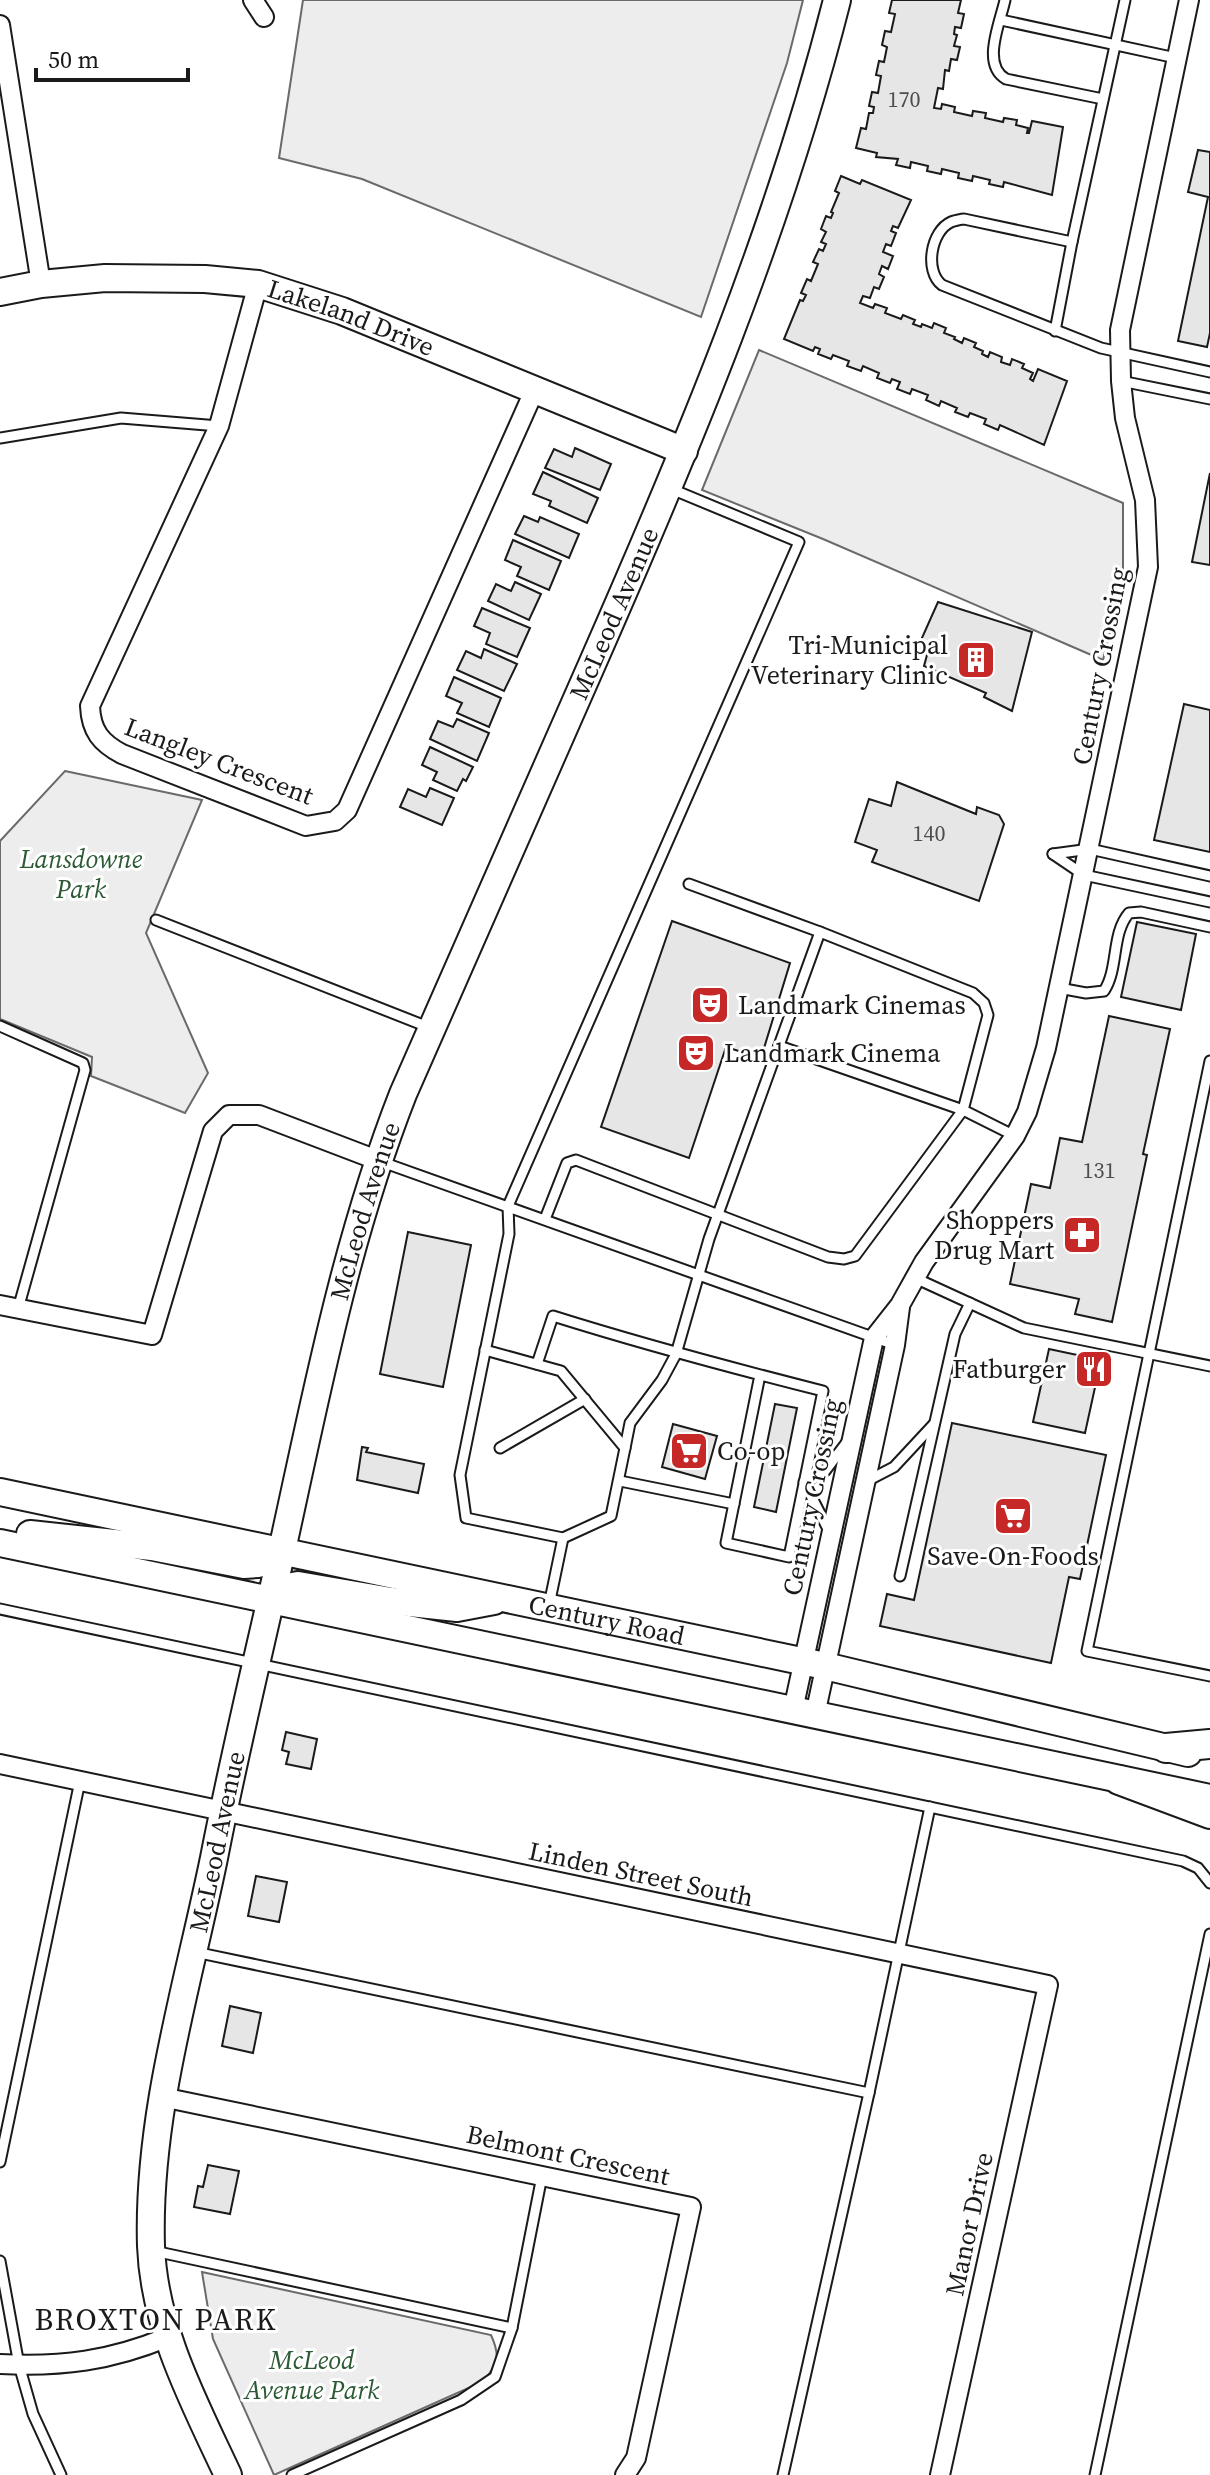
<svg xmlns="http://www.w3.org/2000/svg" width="1210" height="2475" viewBox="0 0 1210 2475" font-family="'Source Serif 4',serif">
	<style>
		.green { fill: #ededed; stroke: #6a6a6a; stroke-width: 2 }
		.building { fill: #e6e6e6; stroke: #1a1a1a; stroke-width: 2 }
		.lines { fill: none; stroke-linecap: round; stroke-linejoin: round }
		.lane-casing { stroke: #1a1a1a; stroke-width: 13 }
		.street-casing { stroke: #1a1a1a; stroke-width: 22 }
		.secondary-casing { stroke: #1a1a1a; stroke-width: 30 }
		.primary-casing { stroke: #1a1a1a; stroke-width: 32 }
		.lane { stroke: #fff; stroke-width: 9 }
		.street { stroke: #fff; stroke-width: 18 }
		.secondary { stroke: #fff; stroke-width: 26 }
		.primary { stroke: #fff; stroke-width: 28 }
		.labels { text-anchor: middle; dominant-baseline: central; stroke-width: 6; stroke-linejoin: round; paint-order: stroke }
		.number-label { font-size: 22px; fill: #4d4d4d }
		.street-label { font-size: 26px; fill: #1a1a1a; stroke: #fff }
		.poi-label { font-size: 26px; fill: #1a1a1a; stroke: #fff; text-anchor: end }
		.park-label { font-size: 26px; font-style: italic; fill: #2b5a34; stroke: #fff }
		.quarter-label { font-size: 30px; letter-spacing: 2px; fill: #1a1a1a; stroke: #fff }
	</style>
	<rect width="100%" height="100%" fill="#fff"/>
	<g class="green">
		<path d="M303,0H803L787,63L701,317L362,179L279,158Z"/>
		<path d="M759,350L1123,503V579L1103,660L823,539L702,490Z"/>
		<path d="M65,771L202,800L146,933L208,1073L185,1113L91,1076L92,1057L0,1019V841Z"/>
		<path d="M202,2272L491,2335C501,2357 498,2365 482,2382L274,2475L213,2339Z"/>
	</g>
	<g class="building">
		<path d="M892,0H961L958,13L964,14L961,28L955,27L954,34L957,35L954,46L960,47L957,60L951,59L949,71L945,70L943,89L938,88L934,108L941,109L942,104L955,107L954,112L972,116L973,111L986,113L985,118L1003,122L1004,118L1017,120L1016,125L1028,128L1027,133H1029L1032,121L1063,127L1052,195L1004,182L1003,187L989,184L990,180L973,176L972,181L958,178L959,173L942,169L941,174L927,171L928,166L911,162L910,168L896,165L898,159L876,157L877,153L856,148L861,128L866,129L869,113H873L874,107L869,106L872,92L878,93L881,76L876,75L879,61L884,62L887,47L882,45L885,31L891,32L895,14L889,13Z"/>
		<path d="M1198,150L1210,152V333L1207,347L1178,341L1208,197L1188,192Z"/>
		<path d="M841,176L860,184L862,180L911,200L898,228L893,226L891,231L896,233L891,246L886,244L883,252L893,256L888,269L882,266L879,274L884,277L879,289L874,287L870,298L863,296L860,303L873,308L875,304L887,308L885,313L901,319L903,315L915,320L913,324L921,327L922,324L932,328L934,323L946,328L944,333L955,337L954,339L962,343L964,338L976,343L974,347L983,351L982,354L988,357L990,352L1002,357L1001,362L1010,365L1012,359L1024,364L1022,368L1033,373L1030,379L1033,381L1038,369L1067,381L1044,445L1000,425L998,430L984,424L986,419L970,413L968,417L955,412L957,408L941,401L939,406L926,400L928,395L912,389L910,394L897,389L900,382L892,379L890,383L877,378L879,373L863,366L861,371L847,366L849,361L833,355L831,359L818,354L820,349L815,347L813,351L784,339L800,300L803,301L806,295L801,293L807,279L811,281L818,264L813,262L819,249L823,251L826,244L821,242L826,232L821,229L826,216L831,218L833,213L831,212L839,193L835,191Z"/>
		<path d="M575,448L611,464L600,490L545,468L554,449L572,457Z"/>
		<path d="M543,472L598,498L587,523L549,506L551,501L533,494Z"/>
		<path d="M1210,473V565L1192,562Z"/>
		<path d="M524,516L538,522L540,517L579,534L569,558L515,534Z"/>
		<path d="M513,540L561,561L549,590L517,576L521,567L505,560Z"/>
		<path d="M515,582L541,594L529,620L488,601L496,584L511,591Z"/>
		<path d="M938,602L1032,632L1012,711L984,697L986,693L924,666L927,655L917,649Z"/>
		<path d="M482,608L530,628L517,657L486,644L490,633L474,626Z"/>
		<path d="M484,649L517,664L504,691L457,670L466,651L481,658Z"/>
		<path d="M454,677L501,698L489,727L457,713L462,703L446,696Z"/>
		<path d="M1184,704L1210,710V852L1154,840Z"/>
		<path d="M457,719L489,733L477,761L430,739L438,721L453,727Z"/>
		<path d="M430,747L473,767L466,781L463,779L457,791L433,780L437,772L422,765Z"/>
		<path d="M897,782L976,814L977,807L999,815L1004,824L979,901L872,862L877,850L855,842L869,799L891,806Z"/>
		<path d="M430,788L454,798L442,825L400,807L408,789L426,797Z"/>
		<path d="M672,921L790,963L761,1058L726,1047L689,1158L601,1127Z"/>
		<path d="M1137,922L1196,934L1181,1010L1121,997Z"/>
		<path d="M1109,1016L1170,1029L1143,1154L1147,1155L1112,1322L1075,1314L1079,1299L1010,1284L1031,1184L1050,1188L1060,1138L1082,1142Z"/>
		<path d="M408,1232L471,1245L443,1387L380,1374Z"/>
		<path d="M1049,1349L1101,1360L1085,1433L1033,1422Z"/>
		<path d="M775,1404L797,1408L776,1512L754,1507Z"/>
		<path d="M952,1423L1106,1455L1080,1579L1069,1577L1051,1663L880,1626L887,1594L914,1600Z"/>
		<path d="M673,1424L717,1436L705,1479L662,1467Z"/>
		<path d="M362,1447L368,1448L366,1452L424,1464L418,1493L357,1480Z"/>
		<path d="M286,1732L317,1739L311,1769L286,1764L289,1752L282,1750Z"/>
		<path d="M256,1876L287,1882L279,1922L248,1916Z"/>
		<path d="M230,2006L261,2013L253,2053L222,2046Z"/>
		<path d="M208,2165L239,2171L230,2214L194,2207L198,2186L203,2187Z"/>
	</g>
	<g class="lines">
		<g class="lane-casing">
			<g id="lane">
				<path d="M1005,0C1000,23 981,65 1006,79L1103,99"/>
				<path d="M1001,20L1176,58"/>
				<path d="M1072,242L964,219C962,219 953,221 951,222C931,231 924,271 942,285L1101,348L1210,372"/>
				<path d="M1055,331L1072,242L1125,0"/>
				<path d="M1121,381L1210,399"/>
				<path d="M0,438L121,418L219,426"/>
				<path d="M1053,854L1084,875L1210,902"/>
				<path d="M1053,854L1090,849L1210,876"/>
				<path d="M156,920L428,1027"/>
				<path d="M820,932L973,993L984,1003L988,1015L963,1110L1015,1136"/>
				<path d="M1059,988L1086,993L1104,991C1119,968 1111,934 1129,913L1141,912L1210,927"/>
				<path d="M0,1026L83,1063L85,1070L18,1309"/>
				<path d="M1210,1061L1087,1651L1210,1676"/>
				<path d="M382,1162L895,1345"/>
				<path d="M545,1219L567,1163L576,1160L828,1257L844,1259L855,1256L963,1110L779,1046"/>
				<path d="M915,1278L1024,1328L1210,1366"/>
				<path d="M485,1350L561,1371L625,1448L611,1516L563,1538"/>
				<path d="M537,1364L553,1316C642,1344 732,1368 823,1391L789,1557L726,1543L760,1375"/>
				<path d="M500,1448L585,1399"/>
				<path d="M625,1448L630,1423L662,1380L676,1354L709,1239L820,932L689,884"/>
				<path d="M620,1481L734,1504"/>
				<path d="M867,1481L894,1467L934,1424"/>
				<path d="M830,1533L804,1482L825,1471L847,1442"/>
				<path d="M900,1576L955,1334L970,1303"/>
				<path d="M549,1605L563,1538L466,1518L460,1475L509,1234L508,1206L799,542L669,488"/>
				<path d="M0,1609L1183,1861L1198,1868L1210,1883"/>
				<path d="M195,1952L869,2093"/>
				<path d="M0,2162L80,1781"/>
				<path d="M154,2251L512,2328"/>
				<path d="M0,2261L19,2365L33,2414L61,2475"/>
				<path d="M292,2475L461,2400L495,2377L512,2328L542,2176"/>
				<path d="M783,2475L869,2093L930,1807"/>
				<path d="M1095,2475L1210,1934"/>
			</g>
		</g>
		<g class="street-casing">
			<g id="street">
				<path d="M253,0L264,17"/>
				<path d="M0,25L41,284"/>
				<path d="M258,284L219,426L90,706C91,731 101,743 122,754L306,826L335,821L347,810L535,389"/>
				<path d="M0,1305L152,1335L213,1131L229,1115H259L377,1160"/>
				<path d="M793,1710L874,1338L900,1305L924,1262L1015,1136L1027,1112L1046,1048L1148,567L1145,500L1125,418L1121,381L1120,330L1189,0"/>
				<path d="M815,1715L895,1345L900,1307"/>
				<path d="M0,1764L1048,1985L940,2475"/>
				<path d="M162,2097L691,2207L636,2458L625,2475"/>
				<path d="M0,2364C62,2367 110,2361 168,2337"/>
			</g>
		</g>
		<g class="secondary-casing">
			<g id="secondary">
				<path id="s1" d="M0,292L41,284L105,278L205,279L258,284L342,311L684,451"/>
				<path id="s2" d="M0,1492L825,1666L1188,1753"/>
				<path d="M30,1534L152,1547L244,1565L258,1564L281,1552"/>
				<path d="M0,1543L1210,1798"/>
				<path d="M270,1601L287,1587L298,1585L391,1601L457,1608L494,1601"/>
				<path id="s3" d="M228,2475C194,2402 154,2328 151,2246C147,2115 188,1985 214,1858C234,1755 259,1653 282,1550C316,1396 345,1242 403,1094C466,950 529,806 593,662C688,446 779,229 837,0"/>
			</g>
		</g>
		<g class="primary-casing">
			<g id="primary">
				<path d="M1166,1748L1210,1744"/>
				<path d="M1119,1780L1210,1814"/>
			</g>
		</g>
		<use href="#lane" class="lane"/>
		<use href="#street" class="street"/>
		<use href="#secondary" class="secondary"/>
		<use href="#primary" class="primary"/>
	</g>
	<defs>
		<g id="building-square" transform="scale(2)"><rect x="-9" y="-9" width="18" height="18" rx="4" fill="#c62828" stroke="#fff"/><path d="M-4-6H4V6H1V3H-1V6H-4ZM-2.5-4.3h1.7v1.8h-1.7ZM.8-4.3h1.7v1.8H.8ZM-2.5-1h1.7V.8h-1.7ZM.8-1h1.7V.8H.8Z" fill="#fff"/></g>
		<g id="theatre-square" transform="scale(2)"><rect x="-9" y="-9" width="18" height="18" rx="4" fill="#c62828" stroke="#fff"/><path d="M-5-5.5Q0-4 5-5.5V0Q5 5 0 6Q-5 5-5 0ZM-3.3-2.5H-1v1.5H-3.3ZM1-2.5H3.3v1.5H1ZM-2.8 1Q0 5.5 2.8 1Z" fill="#fff"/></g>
		<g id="pharmacy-square" transform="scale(2)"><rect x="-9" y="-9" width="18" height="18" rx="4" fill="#c62828" stroke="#fff"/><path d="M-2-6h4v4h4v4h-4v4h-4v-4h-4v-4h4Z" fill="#fff"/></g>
		<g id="restaurant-square" transform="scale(2)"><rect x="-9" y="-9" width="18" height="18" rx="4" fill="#c62828" stroke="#fff"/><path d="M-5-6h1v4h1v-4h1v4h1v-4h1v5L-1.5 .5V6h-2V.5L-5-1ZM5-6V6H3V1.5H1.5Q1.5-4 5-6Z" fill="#fff"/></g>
		<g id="supermarket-square" transform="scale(2)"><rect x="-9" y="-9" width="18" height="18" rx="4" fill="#c62828" stroke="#fff"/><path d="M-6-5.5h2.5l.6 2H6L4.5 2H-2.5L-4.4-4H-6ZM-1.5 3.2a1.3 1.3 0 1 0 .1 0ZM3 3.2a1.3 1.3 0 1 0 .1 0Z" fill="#fff"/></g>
	</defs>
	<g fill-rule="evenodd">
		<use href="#building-square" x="976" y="660"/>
		<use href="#theatre-square" x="710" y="1005"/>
		<use href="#theatre-square" x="696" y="1053"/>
		<use href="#pharmacy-square" x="1082" y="1235"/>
		<use href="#restaurant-square" x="1094" y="1369"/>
		<use href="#supermarket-square" x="689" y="1451"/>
		<use href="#supermarket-square" x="1013" y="1516"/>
	</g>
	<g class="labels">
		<g class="number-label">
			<text x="904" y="99">170</text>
			<text x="929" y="833">140</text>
			<text x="1099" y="1170">131</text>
		</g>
		<g class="street-label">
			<text stroke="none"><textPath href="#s1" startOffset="358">Lakeland Drive</textPath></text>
			<text stroke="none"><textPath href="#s3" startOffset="1950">McLeod Avenue</textPath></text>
			<text transform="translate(1100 666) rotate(-79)">Century Crossing</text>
			<text transform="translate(219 761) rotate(21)">Langley Crescent</text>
			<text stroke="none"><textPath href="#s3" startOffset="1302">McLeod Avenue</textPath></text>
			<text transform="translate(812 1497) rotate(-78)">Century Crossing</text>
			<text stroke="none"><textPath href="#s2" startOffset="620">Century Road</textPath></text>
			<text stroke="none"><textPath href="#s3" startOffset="654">McLeod Avenue</textPath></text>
			<text transform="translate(641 1874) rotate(12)">Linden Street South</text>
			<text transform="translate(568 2155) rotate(12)">Belmont Crescent</text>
			<text transform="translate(969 2224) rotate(-78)">Manor Drive</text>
		</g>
		<g class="poi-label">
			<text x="948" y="645">Tri-Municipal<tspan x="948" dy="30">Veterinary Clinic</tspan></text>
			<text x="738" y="1005" text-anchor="start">Landmark Cinemas</text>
			<text x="724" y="1053" text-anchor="start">Landmark Cinema</text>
			<text x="1054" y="1220">Shoppers<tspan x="1054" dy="30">Drug Mart</tspan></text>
			<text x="1066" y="1369">Fatburger</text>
			<text x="717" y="1451" text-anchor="start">Co-op</text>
			<text x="1013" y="1556" text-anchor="middle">Save-On-Foods</text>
		</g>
		<g class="park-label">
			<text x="81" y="859">Lansdowne<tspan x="81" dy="30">Park</tspan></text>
			<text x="312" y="2360">McLeod<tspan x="312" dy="30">Avenue Park</tspan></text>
		</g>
		<g class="quarter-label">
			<text x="156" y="2319">BROXTON PARK</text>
		</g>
	</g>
	<path d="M36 68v12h152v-12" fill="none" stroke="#1a1a1a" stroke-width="4"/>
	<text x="48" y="68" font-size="24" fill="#1a1a1a" stroke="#ffffff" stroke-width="6" paint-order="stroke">50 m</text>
</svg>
